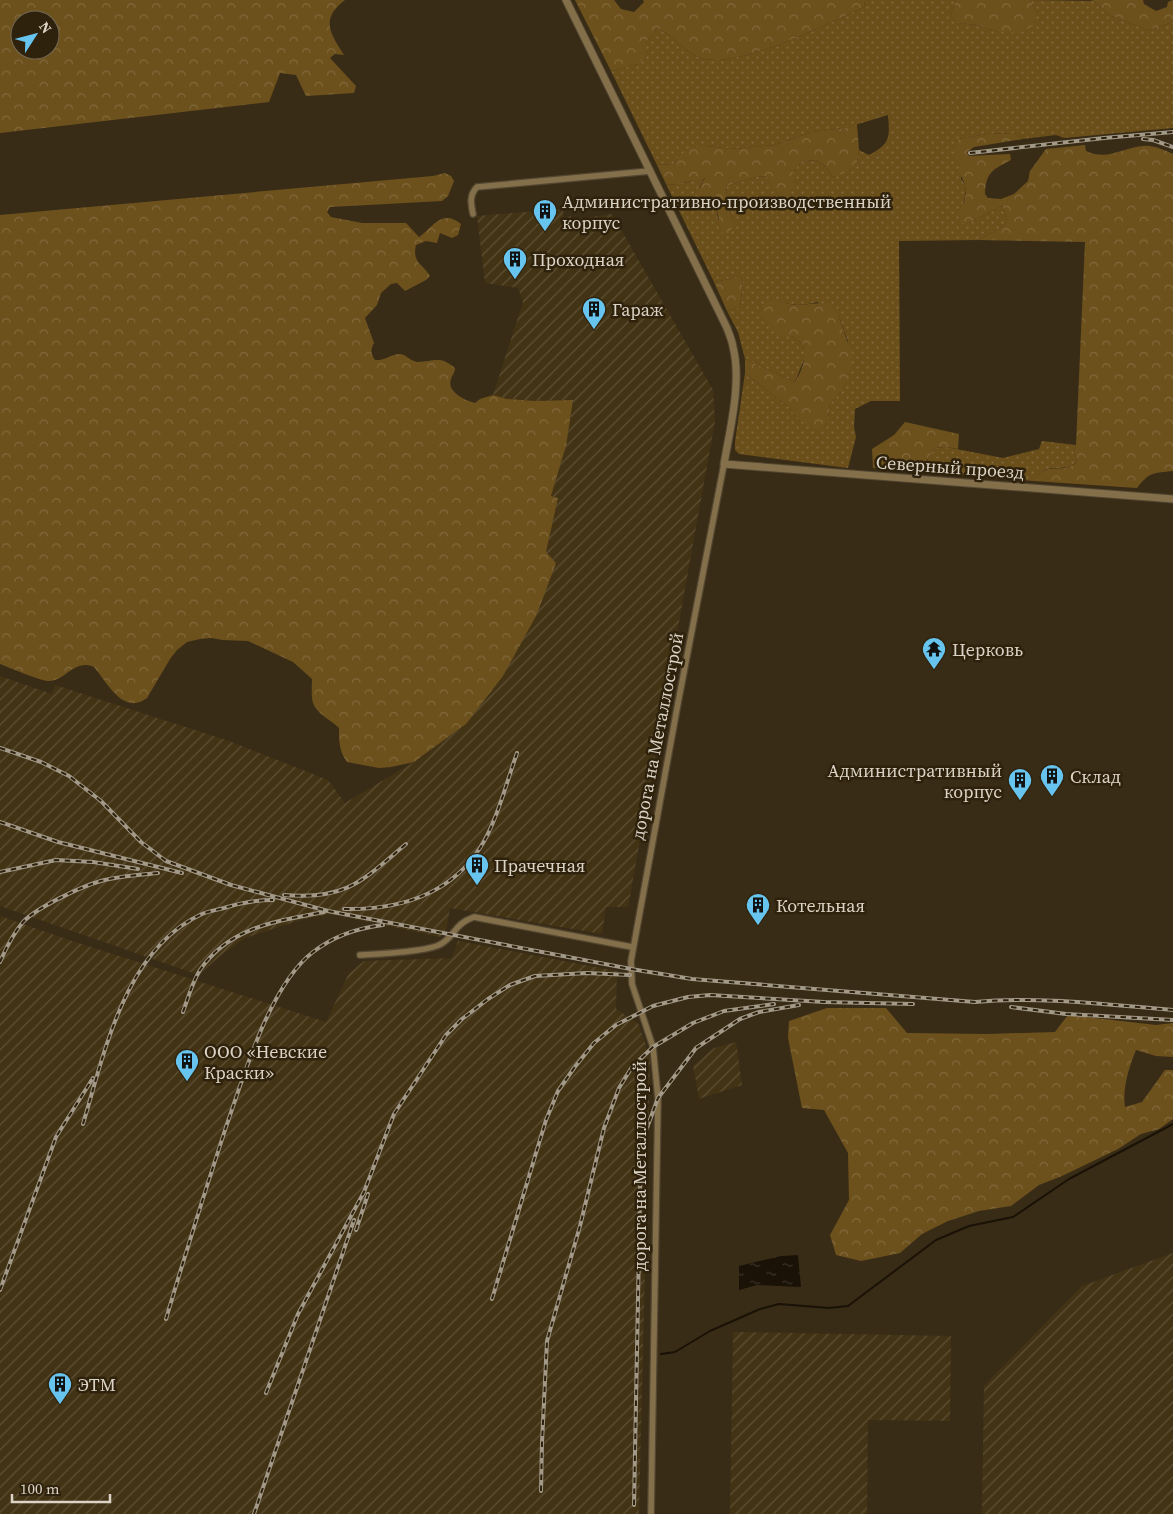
<svg xmlns="http://www.w3.org/2000/svg" width="1173" height="1514" viewBox="0 0 1173 1514" font-family="'Source Serif 4',serif">
	<style>
		.industrial { fill: url(#industrial-furrows) }
		.grass { fill: url(#grass-dots) }
		.forest { fill: url(#forest-crowns); fill-rule: evenodd }
		.water { fill: url(#water-ripples) }
		.lines { fill: none; stroke-linecap: round; stroke-linejoin: round }
		.stream { stroke: #1a1206; stroke-width: 2 }
		.minor-casing { stroke: #534732; stroke-width: 8 }
		.tertiary-casing { stroke: #534732; stroke-width: 9 }
		.minor { stroke: #846f4b; stroke-width: 5.5 }
		.tertiary { stroke: #846f4b; stroke-width: 7 }
		.rail-casing { stroke: #a29988; stroke-width: 4 }
		.rail { stroke: #2f220c; stroke-width: 2; stroke-dasharray: 5.5; stroke-linecap: butt }
		.labels { text-anchor: middle; dominant-baseline: central; stroke-width: 5; stroke-linejoin: round; paint-order: stroke }
		.poi-label { font-size: 18px; fill: #dbd3c5; stroke: #2f220c; text-anchor: start }
		.street-label { font-size: 18px; fill: #dbd3c5; stroke: #2f220c }
	</style>
	<defs>
		<pattern id="industrial-furrows" width="10" height="10" patternUnits="userSpaceOnUse" patternTransform="scale(1.25)"><rect width="10" height="10" fill="#433315"/><path d="M-1 1l2-2M0 10L10 0M9 11l2-2" fill="none" stroke="#5e5036"/></pattern>
		<pattern id="grass-dots" width="8" height="8" patternUnits="userSpaceOnUse" patternTransform="scale(1.25)"><rect width="8" height="8" fill="#6b4f1b"/><path d="M2 2h.1M6 6h.1" fill="none" stroke="#80673b" stroke-width="1.8" stroke-linecap="round"/></pattern>
		<pattern id="forest-crowns" width="20" height="18" patternUnits="userSpaceOnUse" patternTransform="scale(1.25)"><rect width="20" height="18" fill="#6d511d"/><path d="M2 6a3 3 0 1 1 6 0M12 15a3 3 0 1 1 6 0" fill="none" stroke="#81693c"/></pattern>
		<pattern id="water-ripples" width="26" height="14" patternUnits="userSpaceOnUse" patternTransform="scale(1.25)"><rect width="26" height="14" fill="#1a1206"/><path d="M2 4q2-2 4 0t4 0M15 11q2-2 4 0t4 0" fill="none" stroke="#3b3429"/></pattern>
	</defs>
	<rect width="100%" height="100%" fill="#392c16"/>
	<g class="industrial">
		<path d="M563,209L564,217L571,216V220L612,214L713,390L715,421L628,907H606L602,934L450,908L447,926L441,937L331,914L304,919L245,938L220,956L199,975L0,906V676L52,694L55,685L229,741L328,780L345,803L424,756L466,724L503,676L542,603L546,552L558,498L551,496L566,446L573,400L535,401L507,399L493,395L523,302L518,288L485,283L477,216Z"/>
		<path d="M0,916L69,940L326,1022L349,973L364,961L452,958L458,941L617,971L616,1009L638,1023L650,1057L639,1514H0Z"/>
		<path d="M736,1042L742,1085L699,1099L693,1066L714,1048Z"/>
		<path d="M1173,1253V1514H982L984,1386L1082,1286Z"/>
		<path d="M733,1332L951,1336L950,1421L868,1420L867,1514H730Z"/>
	</g>
	<g class="grass">
		<path d="M865,0H956L951,14L958,23L978,25L996,31L1037,13L1030,0L1094,1L1109,15L1148,30L1173,22V128L1064,138L1056,135L1023,139L1014,133L987,134L959,139L962,164L961,179C968,187 966,194 963,203L969,223L1002,206L1007,218L1004,226L978,240L899,241L900,401H871L855,409L854,427L856,437L848,468L739,454L735,450V442L745,373L789,407L796,417L828,418L830,404L841,392L848,341L838,315L817,302C802,306 791,306 777,300L792,336L803,344L805,357L795,382L745,359L738,332L727,311L740,307L743,282L739,275L729,279L714,282L666,184C680,186 692,180 705,177L699,188L701,205L716,206L718,219L734,225L728,205L726,186L756,177L767,176L772,182L792,173L802,161L817,160L824,165L833,177L857,163L859,150L869,155C890,144 890,138 888,115L845,128L812,132L775,145L732,149L707,146L679,156L673,164L657,165L611,71L638,64L646,42L657,28C673,34 684,52 701,58C737,70 829,23 864,7Z"/>
		<path d="M1042,441L1076,445L1074,451L1077,462C1060,475 1047,459 1034,481L925,472V464L934,448L946,447L1003,458L1039,449Z"/>
	</g>
	<g class="forest">
		<path d="M0,0H345C320,19 330,33 344,55L335,54L330,58L356,86L354,93L306,96L296,75L280,73L269,102L0,133ZM20,20H50V50H20Z"/>
		<path d="M575,0H614L621,9L634,12L644,2L643,0H865L864,7C829,23 737,70 701,58C684,52 673,34 657,28L646,42L645,57L638,64L611,71Z"/>
		<path d="M956,0H1030L1037,13L1033,26L1019,33L996,31L978,25L957,23L951,14Z"/>
		<path d="M1090,0H1143L1144,4L1156,11L1167,7L1168,2L1173,0V22L1148,30L1109,15L1094,1Z"/>
		<path d="M857,124L859,150L857,163L844,173L833,177L824,165L817,160L802,161L792,173L795,186L787,196L781,197L766,176L756,177L726,186L728,205L734,225L728,234L722,233L716,206L701,205L694,198L705,178C690,180 681,186 666,184L657,165L673,164L679,156L692,148L707,146L732,149L775,145L812,132L845,128Z"/>
		<path d="M1014,133L1023,139L974,147L967,152L969,156L1010,154L1011,160C992,170 986,172 985,194L988,198L1001,199L1014,194L1028,181L1030,171L1046,149L1085,145L1086,151C1108,161 1121,148 1143,146C1153,145 1164,150 1173,154V471C1154,473 1149,472 1137,488L1034,481C1047,459 1060,476 1077,462L1074,451L1076,445L1085,242L978,240L1004,226L1007,218L1002,206L969,223H961C957,211 966,203 966,191C966,183 960,176 958,168L962,164L954,154L959,139L987,134Z"/>
		<path d="M445,173L451,176L454,181L448,196L442,201L330,207L327,212L331,217L362,223H406L419,237C433,228 441,208 461,224L458,235L452,238L440,233L437,243L426,241L416,245C412,263 422,263 430,276L426,280L405,291L397,283L391,284L381,293L377,305L365,318L374,343C370,350 371,354 375,360C384,361 390,355 399,354C406,354 410,361 417,362C435,362 439,355 455,368C455,373 452,375 451,379C446,392 466,401 475,403L480,399L493,395L507,399L535,401L573,400L566,446L551,496L558,498L546,552L556,563L537,614L503,676L466,724L414,762L391,767L379,768L347,762C339,751 339,742 339,728C331,720 317,714 313,703C311,696 312,686 312,679L293,662L248,641L223,640L211,638L200,639L187,642L177,650L170,659L147,698C123,716 107,682 94,667C74,658 65,682 48,681C39,680 10,668 0,664V215L433,176Z"/>
		<path d="M739,275L743,282L740,307L727,311L714,282L729,279Z"/>
		<path d="M777,300C800,310 808,301 830,304L838,315L852,354L851,367L841,392L830,404L828,418L820,430L807,425L796,417L789,407L745,373V359L795,382C803,368 806,361 803,344L792,336H778L761,316L764,302Z"/>
		<path d="M905,422L959,434L958,449L946,447L934,448L925,464V472L873,468L872,449L894,435Z"/>
		<path d="M827,1008H886L907,1033L986,1034L1055,1032L1068,1015L1156,1025L1173,1023V1057L1156,1056L1136,1050C1129,1067 1122,1089 1125,1107L1142,1102L1165,1070H1173V1119L1159,1129L1141,1134L1118,1149L1062,1176L1039,1185L1011,1206L979,1211L948,1221L922,1234L900,1253L861,1261L836,1255L830,1235L849,1200L848,1153L824,1110L802,1108L788,1038L789,1021Z"/>
	</g>
	<path class="water" d="M798,1255L801,1287L757,1285L739,1290V1266L781,1256Z"/>
	<g class="lines">
		<path class="stream" d="M661,1354L675,1352L710,1331L760,1309L779,1304L829,1308L848,1306L936,1240L969,1226L1013,1217L1069,1179L1173,1124"/>
		<g class="minor-casing">
			<g id="minor">
				<path d="M473,214C471,204 469,195 477,187L650,171"/>
				<path d="M360,955C378,954 428,952 441,944C456,935 454,924 474,917L632,947"/>
				<path d="M651,1514L658,1098L653,1047L632,984L631,961L678,703L724,464"/>
			</g>
		</g>
		<g class="tertiary-casing">
			<path id="tertiary" d="M566,0L727,328C729,334 732,340 733,347C742,382 730,429 724,464L1173,499"/>
		</g>
		<use href="#minor" class="minor"/>
		<use href="#tertiary" class="tertiary"/>
		<g class="rail-casing">
			<g id="rail">
				<path d="M1143,139L1153,140L1173,147"/>
				<path d="M970,153L1104,138L1173,132"/>
				<path d="M0,748L41,762L69,776L101,801L141,842L166,861L231,885L328,911L631,969L692,979L975,1002C1041,996 1108,1005 1173,1010"/>
				<path d="M0,822L58,842L182,873"/>
				<path d="M0,872L56,860L93,862L138,869"/>
				<path d="M284,895C346,900 361,882 406,844"/>
				<path d="M344,909C397,910 449,896 480,848C496,824 507,781 517,753"/>
				<path d="M0,962C6,948 13,934 23,922C36,908 82,886 101,881C119,876 140,875 158,873"/>
				<path d="M1011,1007L1066,1014L1173,1020"/>
				<path d="M183,1012C188,998 192,983 200,970C229,927 277,921 324,912"/>
				<path d="M83,1124C105,1051 125,949 202,914C209,911 217,910 224,908C240,903 256,900 273,900"/>
				<path d="M356,1230L368,1194"/>
				<path d="M0,1290L56,1137L93,1078"/>
				<path d="M492,1299L546,1120L558,1091L574,1068L594,1043L616,1025L653,1006L688,997L710,995L824,1002L913,1004"/>
				<path d="M166,1319C185,1255 205,1191 226,1127C244,1076 269,986 313,952C334,936 357,928 383,925"/>
				<path d="M266,1393L298,1314L364,1192L394,1114L446,1035L462,1019L488,999L510,985L535,976L587,973L630,975"/>
				<path d="M541,1491L542,1442L547,1341L580,1226L604,1128L619,1088L632,1067L653,1047L693,1023L724,1011L774,1004"/>
				<path d="M634,1505L641,1144L658,1098L696,1048L740,1019L759,1012L799,1005"/>
				<path d="M254,1514L354,1220"/>
			</g>
		</g>
		<use href="#rail" class="rail"/>
	</g>
	<defs>
		<g id="building-pin" transform="scale(1.25)"><path d="M0 17L-7.5 6A9.5 9.5 0 1 1 7.5 6Z" fill="#66c4ef" stroke="#2f220c"/><path d="M-4-6H4V6H1V3H-1V6H-4ZM-2.5-4.3h1.7v1.8h-1.7ZM.8-4.3h1.7v1.8H.8ZM-2.5-1h1.7V.8h-1.7ZM.8-1h1.7V.8H.8Z" fill="#111"/></g>
		<g id="temple-pin" transform="scale(1.25)"><path d="M0 17L-7.5 6A9.5 9.5 0 1 1 7.5 6Z" fill="#66c4ef" stroke="#2f220c"/><path d="M0-6L5-2H3V0L6.5 2.5H4V6H1.5V3h-3V6H-4V2.5H-6.5L-3 0V-2H-5Z" fill="#111"/></g>
	</defs>
	<g fill-rule="evenodd">
		<use href="#building-pin" x="545" y="211"/>
		<use href="#building-pin" x="515" y="259"/>
		<use href="#building-pin" x="594" y="309"/>
		<use href="#temple-pin" x="934" y="649"/>
		<use href="#building-pin" x="1052" y="776"/>
		<use href="#building-pin" x="1020" y="780"/>
		<use href="#building-pin" x="477" y="865"/>
		<use href="#building-pin" x="758" y="905"/>
		<use href="#building-pin" x="187" y="1061"/>
		<use href="#building-pin" x="60" y="1384"/>
	</g>
	<g class="labels">
		<g class="poi-label">
			<text x="562" y="201">Административно-производственный<tspan x="562" dy="21">корпус</tspan></text>
			<text x="532" y="259">Проходная</text>
			<text x="612" y="309">Гараж</text>
			<text x="952" y="649">Церковь</text>
			<text x="1002" y="770" text-anchor="end">Административный<tspan x="1002" dy="21">корпус</tspan></text>
			<text x="1070" y="776">Склад</text>
			<text x="494" y="865">Прачечная</text>
			<text x="776" y="905">Котельная</text>
			<text x="204" y="1051">ООО «Невские<tspan x="204" dy="21">Краски»</tspan></text>
			<text x="78" y="1384">ЭТМ</text>
		</g>
		<g class="street-label">
			<text transform="translate(950 467) rotate(4)">Северный проезд</text>
			<text transform="translate(657 736) rotate(-79)">дорога на Металлострой</text>
			<text transform="translate(639 1166) rotate(-90)">дорога на Металлострой</text>
		</g>
	</g>
	<g transform="translate(35 35) rotate(54)"><circle r="24" fill="#2f220c" stroke="#746956"/>
	<path d="M0-4L9 19L0 12L-9 19Z" fill="#66c4ef"/>
	<text y="-8" font-size="14" font-weight="bold" text-anchor="middle" fill="#dbd3c5">N</text>
	</g>
	<path d="M12 1494v8h98v-8" fill="none" stroke="#dbd3c5" stroke-width="2.5"/>
	<text x="20" y="1494" font-size="15" fill="#dbd3c5" stroke="#2f220c" stroke-width="4" paint-order="stroke">100 m</text>
</svg>
